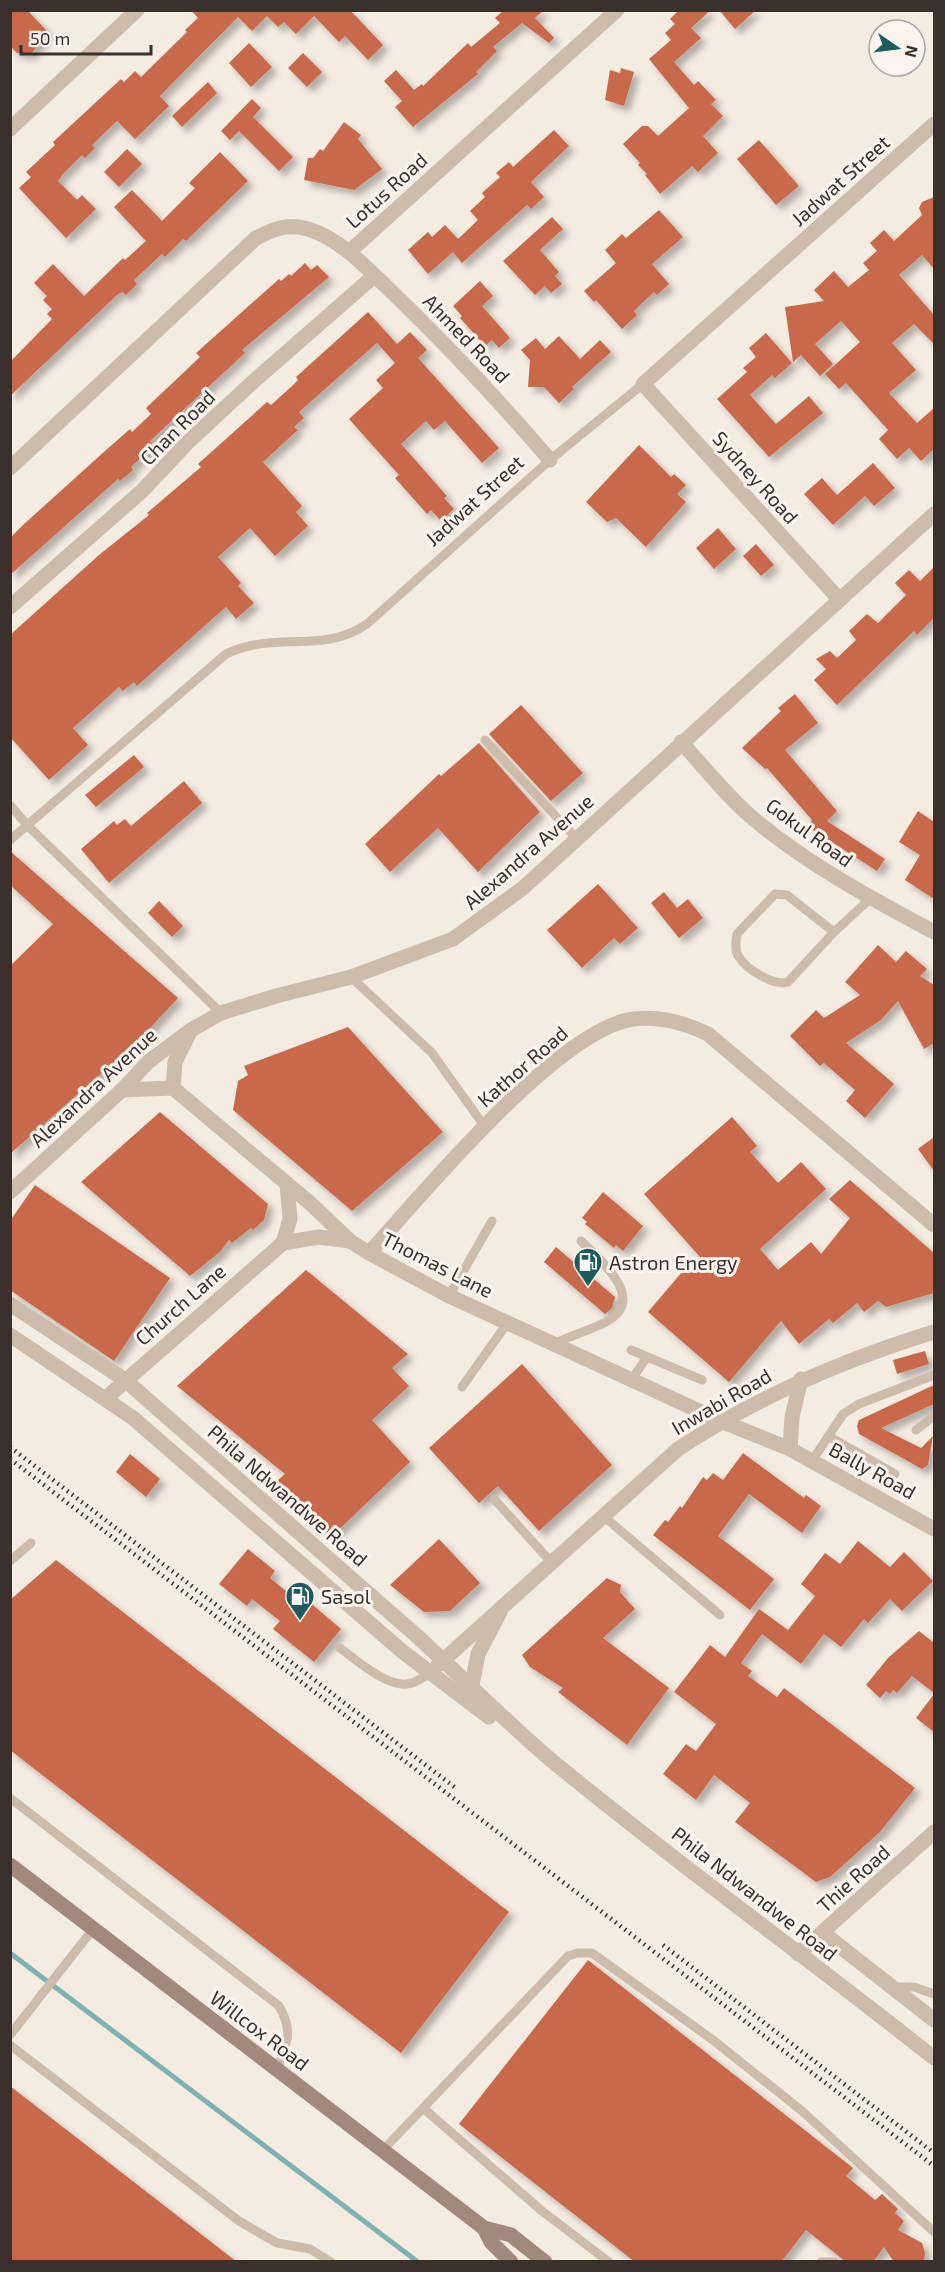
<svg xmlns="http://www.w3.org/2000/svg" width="945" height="2272" viewBox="0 0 945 2272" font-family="'Exo 2',sans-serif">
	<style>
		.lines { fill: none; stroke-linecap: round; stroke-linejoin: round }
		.stream { stroke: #7fb0b2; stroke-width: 5 }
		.building { fill: #c8694b; filter: url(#shadow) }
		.service { stroke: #cdbbac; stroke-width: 9 }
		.minor { stroke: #cdbbac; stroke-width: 15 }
		.tertiary { stroke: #cdbbac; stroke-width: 15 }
		.secondary { stroke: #a18a7d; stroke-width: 15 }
		.rail { stroke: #3b302b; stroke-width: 4.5; stroke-dasharray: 1.5 4.5; stroke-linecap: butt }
		.labels { text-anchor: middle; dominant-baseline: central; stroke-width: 6; stroke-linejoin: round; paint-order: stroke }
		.street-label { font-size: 20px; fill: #3b302b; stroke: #fbf5ee }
		.poi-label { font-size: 20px; fill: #3b302b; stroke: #fbf5ee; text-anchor: start }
	</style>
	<defs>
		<filter id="shadow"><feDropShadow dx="5.5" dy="5.5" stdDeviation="3" flood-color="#0004"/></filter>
	</defs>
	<rect width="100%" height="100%" fill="#f4ebe1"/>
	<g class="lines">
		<path class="stream" d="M10,1953L418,2262"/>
	</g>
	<g class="building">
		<path d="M10,10H27L48,32L31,54L17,53L10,46Z"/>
		<path d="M191,10H350L383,45L368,60L345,36L339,42L314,16L296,34L284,22L278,27L267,16L252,31L238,17L160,96L169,106L135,139L117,121L92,145L95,148L85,158L82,155L63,174L58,181L77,200L82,195L96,209L66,238L19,188L31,177L26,172L55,145L53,142L121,79L124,82L135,71L141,77L187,32L185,30L198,18Z"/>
		<path d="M504,10H544L535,18L554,38L549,43L522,23L493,47L497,51L476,72L478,74L413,127L395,107L402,101L384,81L396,70L414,90L422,84L423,86L468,43L471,47L500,23L495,18Z"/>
		<path d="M679,10H711L691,28L701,38L674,62L694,85L698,81L716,100L711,104L723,116L703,136L718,153L698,172L692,166L660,194L645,175L647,174L638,165L640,163L623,144L642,126H648L658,136L689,108L649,59L671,40L665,33L675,24L670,19Z"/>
		<path d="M719,10H756L735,29Z"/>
		<path d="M249,43L272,67L251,87L229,63Z"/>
		<path d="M303,53L322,72L307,87L288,68Z"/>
		<path d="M621,68L634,72L624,106L605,100L610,70L620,73Z"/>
		<path d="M208,82L217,93L182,127L172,116Z"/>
		<path d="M252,99L261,108L253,117L293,157L279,171L239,131L230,140L221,131Z"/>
		<path d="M344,122L361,135L358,139L382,169L354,190L304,180L308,158H313L320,149L323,151Z"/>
		<path d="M554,130L569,146L531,182L544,197L531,209L527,205L462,263L453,252L428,274L408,250L428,232L432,237L445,225L458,239L478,220L470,211L485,197L482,193L500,177L496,173L509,162L513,167Z"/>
		<path d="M759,140L799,186L776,205L737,159Z"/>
		<path d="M127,149L142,164L119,187L104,172Z"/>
		<path d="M220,152L248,181L186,241L183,239L165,257L162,254L134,280L137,284L126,295L122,292L117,295L10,396V362L52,319L47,314L52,309L43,300L47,296L34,283L53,264L84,296L123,258L125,260L146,241L114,207L132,190L162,221L195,188L189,183Z"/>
		<path d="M934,197V269L922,255L899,275L934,315V344L914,324L892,343L916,370L889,393L917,423L934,408V449L921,461L909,448L897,459L879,439L888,430L846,383L839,389L825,374L860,342L841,321L815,344L833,364L820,376L801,355L793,362L785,307L824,301L814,290L834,271L848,287L869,270L863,263L877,251L870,243L884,230L894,241L922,215L919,208L922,202Z"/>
		<path d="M659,210L683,237L652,264L669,284L657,295L654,292L634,311L637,315L622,329L596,300L594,302L584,291L616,263L605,250L622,234L626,238Z"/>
		<path d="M552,217L563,229L540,250L559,272L555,276L562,284L551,293L545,286L535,295L503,261Z"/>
		<path d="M305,263L311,270L317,265L329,277L242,350L245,353L150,441L154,446L131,467L133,470L120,481L118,479L10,575V538L23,525L105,451L130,429L132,432L151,414L146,408L200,357L196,353L279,279L281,281L289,274L291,276Z"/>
		<path d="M480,281L493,296L482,306L510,338L499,348L492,340L485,346L460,318L462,316L453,306Z"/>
		<path d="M368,312L397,344L410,332L427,350L418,358L499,448L482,463L445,421L434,430L426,421L401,444L447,496L444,498L454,509L441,521L431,510L427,514L395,478L399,475L349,419L383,388L376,380L395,363L377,343L299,412L304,418L294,427L298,430L263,462L302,506L296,512L308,526L275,556L250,528L218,557L241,583L238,586L254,603L236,619L226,607L137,686L134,682L123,691L119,687L73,728L88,745L49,780L10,737V635L99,555L149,515L147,513L201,467L198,464L267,402L271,405L292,386L298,380L296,377Z"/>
		<path d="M766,333L792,363L775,378L772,375L750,395L776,424L809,396L823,413L769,457L717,399L747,372L743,368L756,357L749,348Z"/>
		<path d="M559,336L580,359L600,340L611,352L572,387L574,389L559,403L544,387H528L530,360L521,350L536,338L545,349Z"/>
		<path d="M639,445L671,477L674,474L686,485L677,494L686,502L646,547L616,518L607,522L586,502Z"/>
		<path d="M873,463L895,488L874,506L865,496L833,525L804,494L822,478L837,495Z"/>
		<path d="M718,528L736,549L714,569L696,548Z"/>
		<path d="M756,544L774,565L761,576L743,556Z"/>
		<path d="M934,567V618L917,635L914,631L837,705L814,680L826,669L816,659L830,651L837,658L856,640L849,631L867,614L878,623L906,595L895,583L909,570L920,581Z"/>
		<path d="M795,694L818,723L785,750L837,811L827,821L885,859L877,871L807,826L812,820L767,768L765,769L742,748L781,711L778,708Z"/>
		<path d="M521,705L583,773L551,801L489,734Z"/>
		<path d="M479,743L540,812L478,872L438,828L390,872L365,844L439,774L441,776Z"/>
		<path d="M134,755L144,767L96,807L85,795Z"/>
		<path d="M184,781L202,803L109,883L81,849L114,821L117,825L125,819L131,826Z"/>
		<path d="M918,811L934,822V899L905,880L920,855L899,842Z"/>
		<path d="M10,851L178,998L139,1040L10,1154V966L53,924L10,885Z"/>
		<path d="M598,884L638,928L620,944L614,938L582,968L547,930Z"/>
		<path d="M664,892L677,908L688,899L703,918L679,938L651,903Z"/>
		<path d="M159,901L183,926L172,937L148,913Z"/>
		<path d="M878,945L896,962L906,951L927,969L920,976L934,985V1043L924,1049L898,1001L881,1020L846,1043L894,1084L865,1118L846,1101L855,1090L824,1063L820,1066L790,1036L816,1010L824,1018L860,995L845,982Z"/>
		<path d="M348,1027L443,1132L352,1211L233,1110L238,1081L248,1075L244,1066Z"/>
		<path d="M160,1112L268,1204L264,1220L253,1230L251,1228L232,1243L229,1240L220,1252L190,1276L81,1182Z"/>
		<path d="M732,1117L757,1146L750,1152L778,1183L801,1162L826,1189L760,1249L778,1270L811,1242L821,1254L850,1218L829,1199L850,1180L934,1253V1293L886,1307L878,1301L864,1312L857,1303L833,1323L829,1319L799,1344L781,1321L729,1382L648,1312L688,1265L691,1267L700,1257L644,1194Z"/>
		<path d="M934,1137V1171L918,1149Z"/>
		<path d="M35,1185L170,1278L114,1361L10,1290V1221Z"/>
		<path d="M603,1192L643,1226L623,1251L616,1245L614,1248L585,1224L587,1222L582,1218Z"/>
		<path d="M556,1247L615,1297L612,1308L605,1314L544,1262Z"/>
		<path d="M306,1270L408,1354L392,1368L409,1386L372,1420L410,1462L332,1536L270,1487L285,1474L177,1386Z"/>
		<path d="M925,1351L929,1364L897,1374L893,1360Z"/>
		<path d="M522,1364L612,1465L539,1531L498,1486L479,1503L429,1448Z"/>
		<path d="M934,1385V1404L881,1428L921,1448L933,1436L928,1465L922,1469L859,1434L857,1426L859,1420Z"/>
		<path d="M743,1453L804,1498L806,1495L821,1506L802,1533L749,1494L718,1536L774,1579L750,1610L653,1535L665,1520L668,1522L680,1506L682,1508L703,1477L707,1480L713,1473L723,1480Z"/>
		<path d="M130,1454L160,1479L146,1497L116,1472Z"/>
		<path d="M439,1539L480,1583L450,1611L424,1612L390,1585Z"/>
		<path d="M858,1541L890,1567L904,1552L933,1581L902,1611L890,1599L868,1623L864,1619L841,1647L824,1634L801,1664L762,1634L741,1663L752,1671L748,1676L777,1697L784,1688L915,1788L880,1832L830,1877L816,1882L735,1822L750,1803L714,1775L696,1800L663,1774L686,1744L696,1751L716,1724L674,1692L710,1645L725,1657L759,1609L788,1630L815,1596L801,1584L825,1553L840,1564Z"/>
		<path d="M248,1549L275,1571L270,1578L297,1600L301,1595L341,1629L314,1662L273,1629L280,1621L252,1599L247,1606L219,1584Z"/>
		<path d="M56,1560L509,1912L401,2053L10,1750V1600Z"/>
		<path d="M607,1578L621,1585L620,1592L635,1609L603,1638L669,1688L627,1745L558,1692L563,1688L530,1667L522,1655Z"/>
		<path d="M919,1631L934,1643V1693L912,1676L897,1693L893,1690L890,1694L886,1691L880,1698L866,1685L888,1658Z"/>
		<path d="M934,1694V1732L916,1718Z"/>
		<path d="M588,1960L853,2168L846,2176L875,2200L882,2194L898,2209L895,2213L904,2221L898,2230L922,2243L925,2253L924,2262H894L884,2247L873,2262H846L806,2230L781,2262H635L459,2124Z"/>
		<path d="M10,2086L237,2262H10Z"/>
	</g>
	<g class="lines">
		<g class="service">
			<path d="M485,740L577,839"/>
			<path d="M10,805L27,825L221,1013"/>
			<path d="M10,840L226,654C276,630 322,655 367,624L550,460L643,384"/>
			<path d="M834,932L787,895L775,894L737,934C736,941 734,951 739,957C747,970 774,986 788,982L834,932L871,898"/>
			<path d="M351,977L432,1053L485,1127"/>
			<path d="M449,1296L492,1221"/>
			<path d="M554,1344C571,1335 589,1331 606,1322C648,1299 600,1260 581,1241"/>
			<path d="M631,1350L702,1380"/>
			<path d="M632,1379L647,1357"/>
			<path d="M462,1387L508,1322"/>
			<path d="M916,1430L934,1416"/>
			<path d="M828,1436L895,1474"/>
			<path d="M812,1461L843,1414L859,1404L934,1375"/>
			<path d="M494,1499L551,1562"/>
			<path d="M602,1515L720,1615"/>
			<path d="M10,1561L31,1543"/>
			<path d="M340,1648C356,1660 387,1687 407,1684C416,1683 422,1678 429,1674"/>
			<path d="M10,1798L279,2006C294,2032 287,2043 277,2069"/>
			<path d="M894,1987H914L934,1994"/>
			<path d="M10,2035L93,1929"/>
			<path d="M10,2045L239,2221L277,2243L310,2249L331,2262"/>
			<path d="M423,2108L542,2211L609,2262"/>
			<path d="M383,2150L568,1956L577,1953H592L713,2040L802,2111L934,2232"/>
			<path d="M821,2262H834"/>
		</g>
		<g class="minor">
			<path d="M10,129L137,10"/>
			<path d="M349,252L617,10"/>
			<path d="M10,468L256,238C274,229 288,223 308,229C343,240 368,270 394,294C449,347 500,402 550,460"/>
			<path d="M10,607L142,491L187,443L255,380L374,276"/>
			<path d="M681,742C705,768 729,799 756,821C811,866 872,899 934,932"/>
			<path d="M173,1088L175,1062L191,1030"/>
			<path d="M122,1090L173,1088L310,1203L350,1241L369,1253L449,1296L721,1421L790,1449L934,1529"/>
			<path d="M283,1243L290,1219L287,1184"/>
			<path d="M369,1253C423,1194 557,1030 633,1019C659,1016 685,1023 708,1034L934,1225"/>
			<path d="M106,1398L283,1243L319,1237L350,1241"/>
			<path d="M790,1449L792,1417L801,1379"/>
			<path d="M471,1690L478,1654L500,1612"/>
			<path d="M823,1933L934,2020"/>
			<path d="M798,1954L934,1832"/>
		</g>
		<g class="tertiary">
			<path d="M839,599L643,384L934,124"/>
			<path d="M10,1192L122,1090L148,1062L191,1030L221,1013L276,996L351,977L453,939L523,888L934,514"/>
			<path d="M10,1304L125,1380L418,1637C463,1678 505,1721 551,1760C676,1863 808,1958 934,2058"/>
			<path d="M10,1335L133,1418L403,1652L489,1717"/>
			<path d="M438,1665L678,1449C758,1396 843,1360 934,1332"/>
		</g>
		<g class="secondary">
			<path d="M10,1865L484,2228L491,2242L511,2262"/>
			<path d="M484,2228L511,2235L545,2262"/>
		</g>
		<g class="rail">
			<path d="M10,1447L457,1789"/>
			<path d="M10,1459L934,2166"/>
			<path d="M663,1945L934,2153"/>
		</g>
	</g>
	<defs>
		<g id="fuel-pin" transform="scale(1.5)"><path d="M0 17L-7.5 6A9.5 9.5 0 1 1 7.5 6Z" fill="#1f5a5e" stroke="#fbf5ee"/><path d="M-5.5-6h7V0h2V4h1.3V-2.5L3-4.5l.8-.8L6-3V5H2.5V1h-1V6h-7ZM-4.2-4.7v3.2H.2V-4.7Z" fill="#fff"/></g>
	</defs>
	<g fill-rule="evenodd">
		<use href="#fuel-pin" x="588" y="1262"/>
		<use href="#fuel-pin" x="300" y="1596"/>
	</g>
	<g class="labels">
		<g class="street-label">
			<text transform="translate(840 180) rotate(-42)">Jadwat Street</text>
			<text transform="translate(386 190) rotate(-42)">Lotus Road</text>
			<text transform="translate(467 338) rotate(46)">Ahmed Road</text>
			<text transform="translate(177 427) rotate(-45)">Chan Road</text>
			<text transform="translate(756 477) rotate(48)">Sydney Road</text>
			<text transform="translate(474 500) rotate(-42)">Jadwat Street</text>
			<text transform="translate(810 832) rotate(36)">Gokul Road</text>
			<text transform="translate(528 851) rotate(-41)">Alexandra Avenue</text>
			<text transform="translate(522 1066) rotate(-41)">Kathor Road</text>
			<text transform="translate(93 1087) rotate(-43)">Alexandra Avenue</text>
			<text transform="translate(438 1264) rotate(27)">Thomas Lane</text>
			<text transform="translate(180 1304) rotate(-41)">Church Lane</text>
			<text transform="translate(721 1401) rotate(-30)">Inwabi Road</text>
			<text transform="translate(873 1470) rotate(29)">Bally Road</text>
			<text transform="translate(288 1495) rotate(41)">Phila Ndwandwe Road</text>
			<text transform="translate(853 1878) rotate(-42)">Thie Road</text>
			<text transform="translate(755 1893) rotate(38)">Phila Ndwandwe Road</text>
			<text transform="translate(260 2030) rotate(37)">Willcox Road</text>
		</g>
		<g class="poi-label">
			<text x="609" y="1262">Astron Energy</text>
			<text x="321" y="1596">Sasol</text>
		</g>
	</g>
	<rect width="945" height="2272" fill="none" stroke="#3b302b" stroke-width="24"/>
	<g transform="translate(897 48) rotate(104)"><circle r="28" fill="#fbf5ee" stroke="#aea6a0" stroke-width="1.5"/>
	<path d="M0-4.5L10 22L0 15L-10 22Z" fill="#1f5a5e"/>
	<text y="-9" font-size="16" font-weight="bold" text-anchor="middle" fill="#3b302b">N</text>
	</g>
	<path d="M21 45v9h130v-9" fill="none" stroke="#3b302b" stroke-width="3"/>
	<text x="30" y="45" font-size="18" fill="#3b302b" stroke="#fbf5ee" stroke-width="4.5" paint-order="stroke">50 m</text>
</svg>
